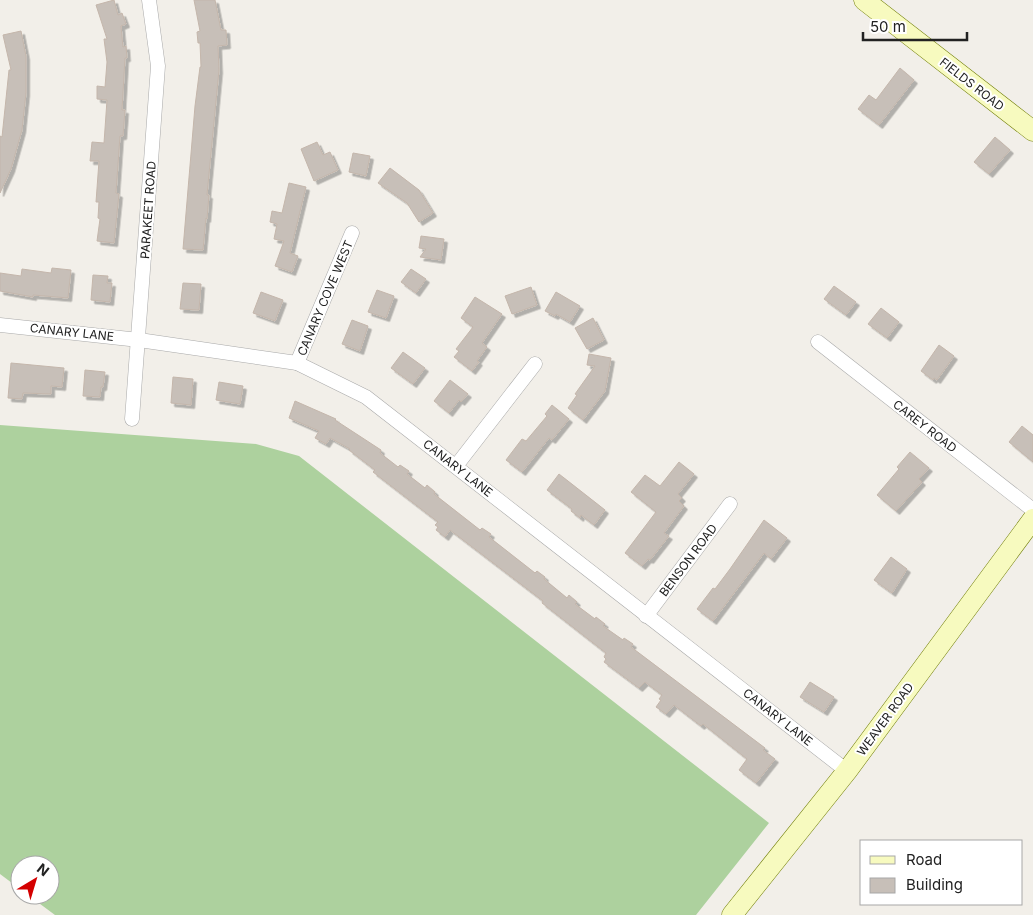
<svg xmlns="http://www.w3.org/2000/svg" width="1033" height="915" viewBox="0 0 1033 915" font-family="Inter,sans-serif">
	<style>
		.forest { fill: #add19e }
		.building { fill: #c7bfb8; stroke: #c4b6ab; filter: url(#shadow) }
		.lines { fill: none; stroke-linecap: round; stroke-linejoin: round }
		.street-casing { stroke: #a9a9a9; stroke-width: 15 }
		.secondary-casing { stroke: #707d05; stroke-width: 21 }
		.street { stroke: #fff; stroke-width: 14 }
		.secondary { stroke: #f7fabf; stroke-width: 20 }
		.labels { text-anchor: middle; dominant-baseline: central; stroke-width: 4; stroke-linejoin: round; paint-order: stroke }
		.street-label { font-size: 12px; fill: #222; stroke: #fff }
	</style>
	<defs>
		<filter id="shadow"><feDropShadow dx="3.5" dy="3.5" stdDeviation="0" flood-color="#0004"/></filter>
	</defs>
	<rect width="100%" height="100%" fill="#f2efe9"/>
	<path class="forest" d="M0,425L256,444L299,456L769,823L696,915H55L28,895H50V865H20V889L0,874Z"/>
	<g class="building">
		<path d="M114,0L118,15L122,13L126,24L121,26L123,47L126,46L127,58H125L122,110H125L123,136H120L116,193L119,194L114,243L97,241L100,219L98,218L99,202H96L99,161H90L92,142L104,143L107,100L97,99V86L105,87L107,62L104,39H107L96,5Z"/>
		<path d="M194,0H215L221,30H226L227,45L218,46L219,70L207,195H209L207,219L206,218L203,250L183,249L195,106L200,67H201L200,43H198L197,32L200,31Z"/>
		<path d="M21,31L26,56V93L22,130L11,169L0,193V136L2,137L9,70H11L3,35Z"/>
		<path d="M900,68L914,80L879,125L858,109L869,95L876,100Z"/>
		<path d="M995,137L1010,150L989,174L974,162Z"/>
		<path d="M317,142L323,155L330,152L338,170L314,181L301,149Z"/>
		<path d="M353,153L370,156L366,176L349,172Z"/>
		<path d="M390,168L419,190L433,213L419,222L407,203L378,183Z"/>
		<path d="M289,183L306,187L290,253L298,256L292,272L275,266L284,241L274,239L277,224L270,222L272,211L282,213Z"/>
		<path d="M421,236L444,239L441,260L420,257L426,249L419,248Z"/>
		<path d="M52,268L71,270L68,298L33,295V297L0,291V273L21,276L22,269L51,273Z"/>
		<path d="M411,269L426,279L416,293L401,282Z"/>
		<path d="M93,275L108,276L107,283H112L110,302L91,300Z"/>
		<path d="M183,283L201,284L199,310L180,309Z"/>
		<path d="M834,286L856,302L846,315L824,299Z"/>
		<path d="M531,287L537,305L512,314L505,296Z"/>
		<path d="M377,290L394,296L386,318L368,312Z"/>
		<path d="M261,292L283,300L275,321L253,313Z"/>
		<path d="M556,292L580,306L570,322L556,314L555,316L545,311Z"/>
		<path d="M475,297L502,314L482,343L487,347L477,361L479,362L472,371L454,357L459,351L456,349L473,327L461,318Z"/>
		<path d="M881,308L899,322L887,338L868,324Z"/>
		<path d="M593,318L604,340L587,349L575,328Z"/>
		<path d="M352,320L368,326L360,351L342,344Z"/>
		<path d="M939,345L954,356L937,380L934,378L933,380L921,371Z"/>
		<path d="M403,352L425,368L413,384L391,368Z"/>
		<path d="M589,354L611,358L605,391L583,420L568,408L577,395L575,394L595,366L587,365Z"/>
		<path d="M11,363L64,368L62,387L51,386V394L23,393L22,399L8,398Z"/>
		<path d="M85,370L105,372L103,387H101L100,397L83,396Z"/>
		<path d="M173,377L193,379L191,405L171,403Z"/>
		<path d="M450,380L468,394L461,402L459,400L449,413L434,401Z"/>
		<path d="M219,382L243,386L240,404L216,400Z"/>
		<path d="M295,401L336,419L335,420L381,450L380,453L398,467L400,465L409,471L407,474L425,488L427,485L435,492L434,494L480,530L482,528L491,534L489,537L535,573L537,571L545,577L544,579L567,598L569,595L577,602L575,604L595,619L596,617L605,624L603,626L623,640L624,638L633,644L631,647L765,748L763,750L775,759L756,783L739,770L747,759L703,724L701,726L674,705L666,714L656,707L661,700L659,699L662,695L645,682L639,688L604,662L606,659L604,657L606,653L542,603L543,601L450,530L445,537L436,530L438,527L435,525L438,522L373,472L375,470L349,450L350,449L330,438L326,444L315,438L319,431L289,418Z"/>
		<path d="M552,405L569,419L552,440L549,438L522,472L506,460L522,439L526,441L547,416L545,414Z"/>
		<path d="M1022,426L1033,435V462L1009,442Z"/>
		<path d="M910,452L929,468L919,479L922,482L896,511L877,495L899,469L897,467Z"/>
		<path d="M679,462L694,474L678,494L682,498L679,501L684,506L664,533L669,536L650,560L648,559L642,566L625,553L656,512L631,492L645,475L660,486Z"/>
		<path d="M559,474L605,510L594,525L581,515L580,518L571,511L572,509L547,490Z"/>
		<path d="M764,520L787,538L771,559L764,553L713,621L697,609L713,588L715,589L730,569Z"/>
		<path d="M891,557L907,569L892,593L874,580Z"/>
		<path d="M810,682L834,697L824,712L800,697Z"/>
	</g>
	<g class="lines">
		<g class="street-casing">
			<g id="street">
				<path d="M0,325L139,340L297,363L366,397L847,771"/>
				<path d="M818,342L1033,510"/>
				<path d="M297,363L352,233"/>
				<path d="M132,419L158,66L149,0"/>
				<path d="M456,466L535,364"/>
				<path d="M646,616L730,504"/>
			</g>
		</g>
		<g class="secondary-casing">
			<g id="secondary">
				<path d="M864,0L1033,131"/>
				<path d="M732,915L847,771L1033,519"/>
			</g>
		</g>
		<use href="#street" class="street"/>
		<use href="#secondary" class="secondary"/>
	</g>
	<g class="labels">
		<g class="street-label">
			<text transform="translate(972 84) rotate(38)">FIELDS ROAD</text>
			<text transform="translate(148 210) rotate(-86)">PARAKEET ROAD</text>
			<text transform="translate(325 298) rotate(-67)">CANARY COVE WEST</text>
			<text transform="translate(72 332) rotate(6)">CANARY LANE</text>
			<text transform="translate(925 426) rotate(38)">CAREY ROAD</text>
			<text transform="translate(458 468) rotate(38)">CANARY LANE</text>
			<text transform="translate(688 560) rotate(-53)">BENSON ROAD</text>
			<text transform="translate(778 717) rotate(38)">CANARY LANE</text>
			<text transform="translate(885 719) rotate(-54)">WEAVER ROAD</text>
		</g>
	</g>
	<rect x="860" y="840" width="162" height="65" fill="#ffffff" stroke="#a7a7a7"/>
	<rect x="870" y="856" width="25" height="8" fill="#f7fabf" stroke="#a7a7a7"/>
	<text x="906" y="865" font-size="15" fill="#222222">Road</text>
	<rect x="870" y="878" width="25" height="15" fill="#c7bfb8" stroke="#a7a7a7"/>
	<text x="906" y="890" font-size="15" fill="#222222">Building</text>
	<g transform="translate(35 880) rotate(38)"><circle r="24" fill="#ffffff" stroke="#a7a7a7"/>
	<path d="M0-4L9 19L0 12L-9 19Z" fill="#d40000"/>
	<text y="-8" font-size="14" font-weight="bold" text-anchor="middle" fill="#222222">N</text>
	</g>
	<path d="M863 32v8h104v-8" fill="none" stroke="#222222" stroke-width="2.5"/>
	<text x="870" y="32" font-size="15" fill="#222222" stroke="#ffffff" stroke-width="4" paint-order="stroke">50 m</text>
</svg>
